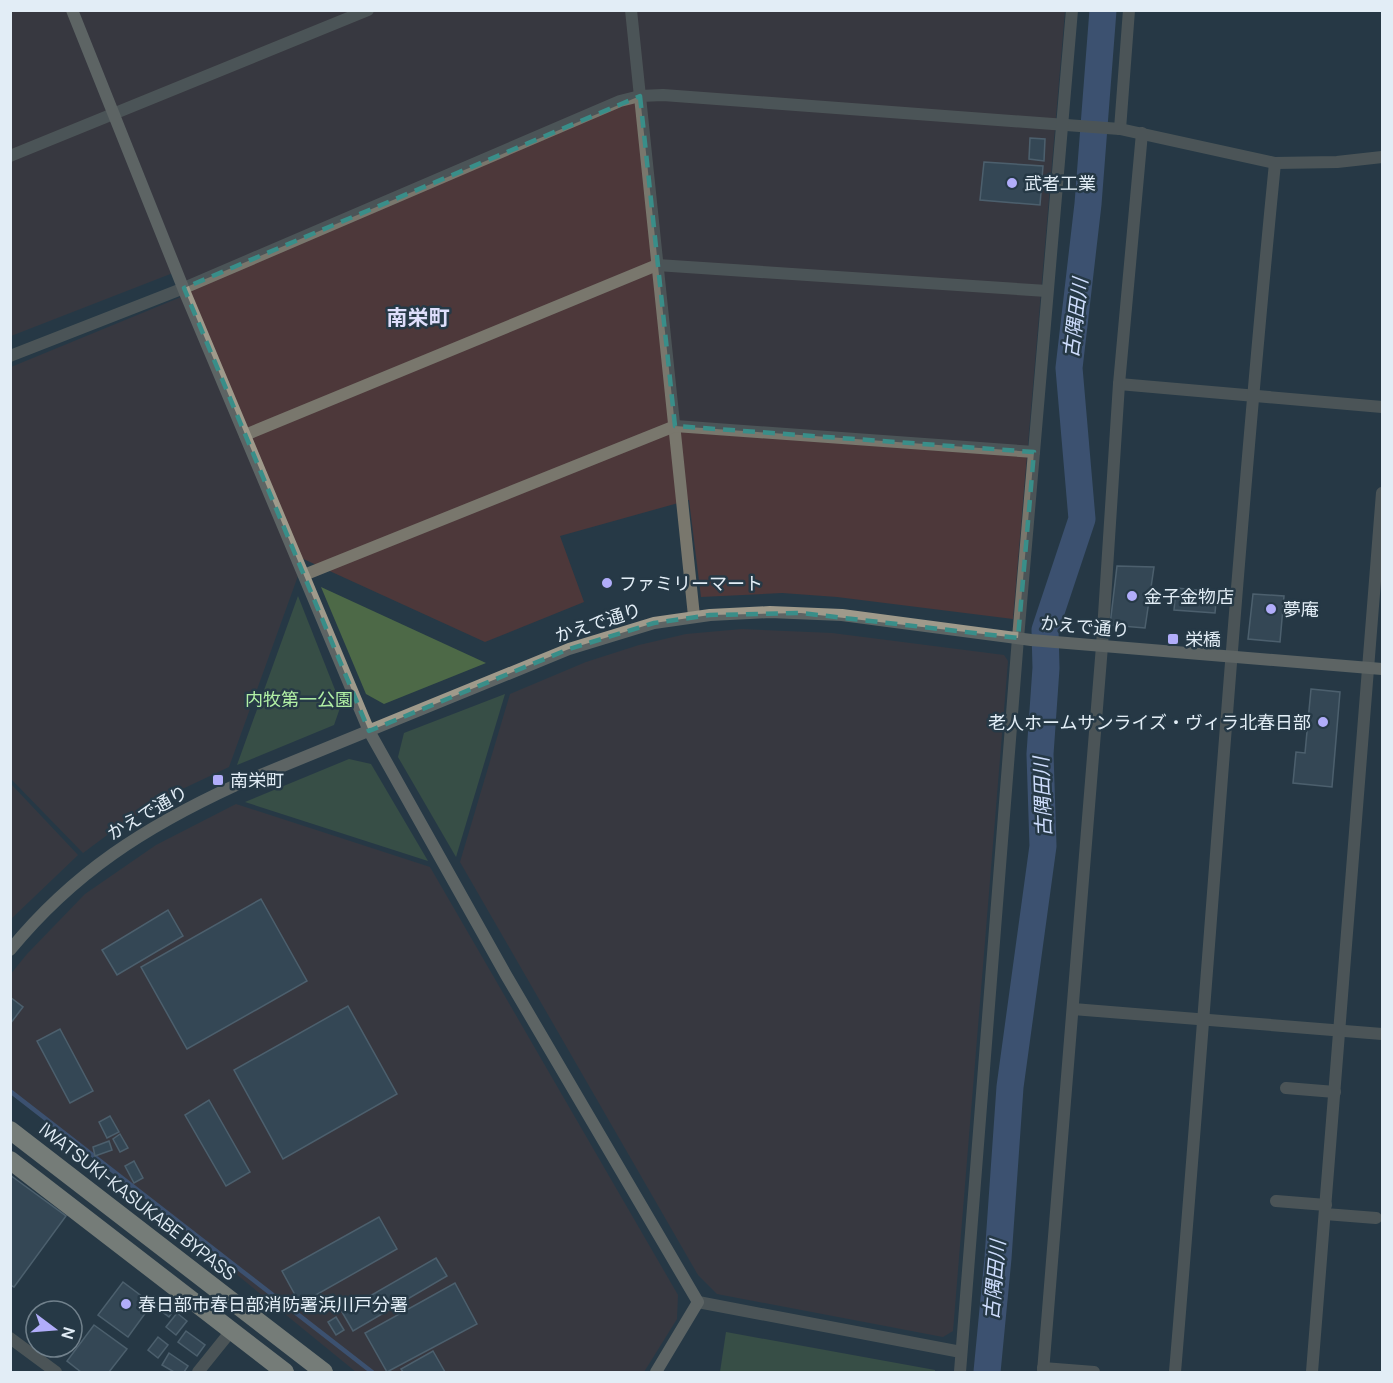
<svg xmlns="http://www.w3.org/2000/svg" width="1393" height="1383" viewBox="0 0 1393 1383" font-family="Manrope,'Noto Sans JP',sans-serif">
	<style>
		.industrial { fill: #4d383a }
		.green { fill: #4d6947 }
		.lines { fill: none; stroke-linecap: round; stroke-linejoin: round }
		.stream { stroke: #5770a5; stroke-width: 4.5 }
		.river { stroke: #5770a5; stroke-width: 27 }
		.building { fill: #465a68; stroke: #7a8f9e; stroke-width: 1.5 }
		.street { stroke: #79776d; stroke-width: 12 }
		.secondary { stroke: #9f9a8b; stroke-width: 12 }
		.highway { stroke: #d6ceb6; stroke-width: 18 }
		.marked { fill: none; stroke: #398e89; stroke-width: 4.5; stroke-dasharray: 12 8; stroke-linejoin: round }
		.poi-dot { fill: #b1adfa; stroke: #263946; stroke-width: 2 }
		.labels { text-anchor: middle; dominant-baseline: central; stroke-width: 5; stroke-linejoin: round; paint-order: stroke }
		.poi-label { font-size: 18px; fill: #e2edf6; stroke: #263946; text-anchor: start }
		.street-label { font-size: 18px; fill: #e2edf6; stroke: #263946 }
		.park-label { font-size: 18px; fill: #b1f0a5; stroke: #263946 }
		.water-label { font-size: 20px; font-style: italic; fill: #ceddfd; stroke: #263946 }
		.quarter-label { font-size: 21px; font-weight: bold; fill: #dedefb; stroke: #263946 }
	</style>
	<rect width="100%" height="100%" fill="#263946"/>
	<g class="industrial">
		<path d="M11,11H1065L1013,619L837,597L782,593L701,597L689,500L560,536L584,602L485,642L299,557L178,271L11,336Z"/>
		<path d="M186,295L299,573L229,767L176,792L114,830L83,853L11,779V367Z"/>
		<path d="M742,629L832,633L1004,655L1008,661L953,1331L943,1337L717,1294L698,1275L460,862L510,694L586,662L639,645L686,634Z"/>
		<path d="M11,784L78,855L11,919Z"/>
		<path d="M236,804L430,867L678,1295L677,1319L644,1372H356L11,1090L10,975L27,954L85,894L156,845Z"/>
	</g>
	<g class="green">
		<path d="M321,587L486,663L384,704L366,694Z"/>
		<path d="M298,596L341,705L334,725L237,765Z"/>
		<path d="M505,694L456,857L398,757L404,733Z"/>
		<path d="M349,759L371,764L428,861L245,802Z"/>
		<path d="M726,1332L935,1370V1372H720Z"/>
	</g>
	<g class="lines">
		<path class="stream" d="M10,1091L372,1372"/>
		<path class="river" d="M987,1372L998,1258L1010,1087L1043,846L1040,754L1046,668L1045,630L1082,519L1069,368L1088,204L1103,10"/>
	</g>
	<g class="building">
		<path d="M1030,138L1045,139L1044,161L1029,159Z"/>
		<path d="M984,162L1043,166L1040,205L980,200Z"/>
		<path d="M1117,566L1154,567L1145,628L1110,625Z"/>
		<path d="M1176,588L1217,592L1215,613L1174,610Z"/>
		<path d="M1253,594L1284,596L1280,642L1248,639Z"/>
		<path d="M1311,689L1340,692L1332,787L1293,783L1296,752L1305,753Z"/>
		<path d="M261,899L307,981L187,1049L141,967Z"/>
		<path d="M168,910L183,936L117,975L102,950Z"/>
		<path d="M10,997L23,1007L10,1024Z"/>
		<path d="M348,1006L397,1094L283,1159L234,1070Z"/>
		<path d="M60,1029L93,1091L70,1103L37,1041Z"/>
		<path d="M209,1100L250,1172L226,1186L185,1115Z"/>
		<path d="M110,1116L119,1132L107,1138L99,1122Z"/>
		<path d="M120,1134L128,1148L120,1152L113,1139Z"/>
		<path d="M109,1141L112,1150L95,1156L93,1147Z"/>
		<path d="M134,1161L143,1178L134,1183L125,1166Z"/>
		<path d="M10,1175L66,1216L14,1287L10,1285Z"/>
		<path d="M379,1217L397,1249L300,1304L282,1271Z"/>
		<path d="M436,1258L447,1276L353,1331L342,1312Z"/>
		<path d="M123,1282L152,1304L128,1337L98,1315Z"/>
		<path d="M455,1283L477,1324L387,1372L365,1333Z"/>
		<path d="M162,1301L174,1310L169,1317L157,1308Z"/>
		<path d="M177,1313L187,1321L176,1335L166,1327Z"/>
		<path d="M336,1317L344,1330L336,1335L328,1322Z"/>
		<path d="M94,1325L127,1349L109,1372H81L67,1361Z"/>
		<path d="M186,1331L205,1345L197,1356L178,1342Z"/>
		<path d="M158,1337L168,1345L158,1358L148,1350Z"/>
		<path d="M433,1351L445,1372H403L401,1369Z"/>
		<path d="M169,1353L188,1366L184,1372H174L162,1365Z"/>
	</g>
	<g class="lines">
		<g class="street">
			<path d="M631,10L694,616"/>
			<path d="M1120,129L1129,10"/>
			<path d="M10,156L368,10"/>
			<path d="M10,356L184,288L620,101L640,96L663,95L1120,129L1275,163L1337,162L1382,157"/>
			<path d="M1119,384L1382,407"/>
			<path d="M245,435L657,265L1047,291"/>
			<path d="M304,575L675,426L1034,452"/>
			<path d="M1073,1009L1382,1034"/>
			<path d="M1286,1088L1335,1092"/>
			<path d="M1276,1201L1326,1205"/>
			<path d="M1325,1214L1376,1218"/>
			<path d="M698,1302L961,1352"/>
			<path d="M10,1338L56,1372"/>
			<path d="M1043,1368L1094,1372"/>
			<path d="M198,1372L231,1331"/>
			<path d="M960,1372L1018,638L1072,10"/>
			<path d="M1043,1372L1102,646L1119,384L1142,133"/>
			<path d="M1175,1372C1209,969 1235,565 1275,163"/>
			<path d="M1312,1372L1382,493"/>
		</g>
		<g class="secondary">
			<path d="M72,10L186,295L369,731L506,975L698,1302L656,1372"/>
			<path d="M10,950C74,872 145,827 236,785L569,649L654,623L710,615L770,612L842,615L1031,640L1382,669"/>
		</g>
		<g class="highway">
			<path d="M10,1130L324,1372"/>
			<path d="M10,1160L285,1372"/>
		</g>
	</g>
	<path d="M0 0H1393V1383H0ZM640,96L675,426L1034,452L1018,638L801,613L710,615L654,623L569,649L369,731L184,288Z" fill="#263946" fill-opacity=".55" fill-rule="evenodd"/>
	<path class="marked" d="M640,96L675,426L1034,452L1018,638L801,613L710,615L654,623L569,649L369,731L184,288Z"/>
	<g class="poi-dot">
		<circle cx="1012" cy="183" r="6"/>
		<circle cx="607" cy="583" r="6"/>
		<circle cx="1132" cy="596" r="6"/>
		<circle cx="1271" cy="609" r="6"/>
		<rect x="1167" y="633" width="12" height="12" rx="3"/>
		<circle cx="1323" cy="722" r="6"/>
		<rect x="212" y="774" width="12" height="12" rx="3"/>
		<circle cx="126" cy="1304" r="6"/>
	</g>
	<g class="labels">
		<g class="poi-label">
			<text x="1024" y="183">武者工業</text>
			<text x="619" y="583">ファミリーマート</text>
			<text x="1144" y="596">金子金物店</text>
			<text x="1283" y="609">夢庵</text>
			<text x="1185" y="639">栄橋</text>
			<text x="1311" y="722" text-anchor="end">老人ホームサンライズ・ヴィラ北春日部</text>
			<text x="230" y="780">南栄町</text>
			<text x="138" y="1304">春日部市春日部消防署浜川戸分署</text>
		</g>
		<g class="street-label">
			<text transform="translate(598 622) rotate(-18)">かえで通り</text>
			<text transform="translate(1085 626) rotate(5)">かえで通り</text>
			<text transform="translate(147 812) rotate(-30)">かえで通り</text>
			<text transform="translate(138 1201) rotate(38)">IWATSUKI-KASUKABE BYPASS</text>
		</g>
		<g class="park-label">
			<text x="299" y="699">内牧第一公園</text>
		</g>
		<g class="water-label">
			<text transform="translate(1075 318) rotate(-83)">古隅田川</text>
			<text transform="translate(1042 797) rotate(-92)">古隅田川</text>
			<text transform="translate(994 1280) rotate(-85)">古隅田川</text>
		</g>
		<g class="quarter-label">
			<text x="418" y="317">南栄町</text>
		</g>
	</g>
	<rect width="1393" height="1383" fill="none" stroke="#e2edf6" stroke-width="24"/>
	<g transform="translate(54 1329) rotate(106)"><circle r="28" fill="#263946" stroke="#71818c" stroke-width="1.5"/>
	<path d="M0-4.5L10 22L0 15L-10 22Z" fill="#b1adfa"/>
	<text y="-9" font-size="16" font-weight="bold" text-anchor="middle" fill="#e2edf6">N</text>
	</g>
</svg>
